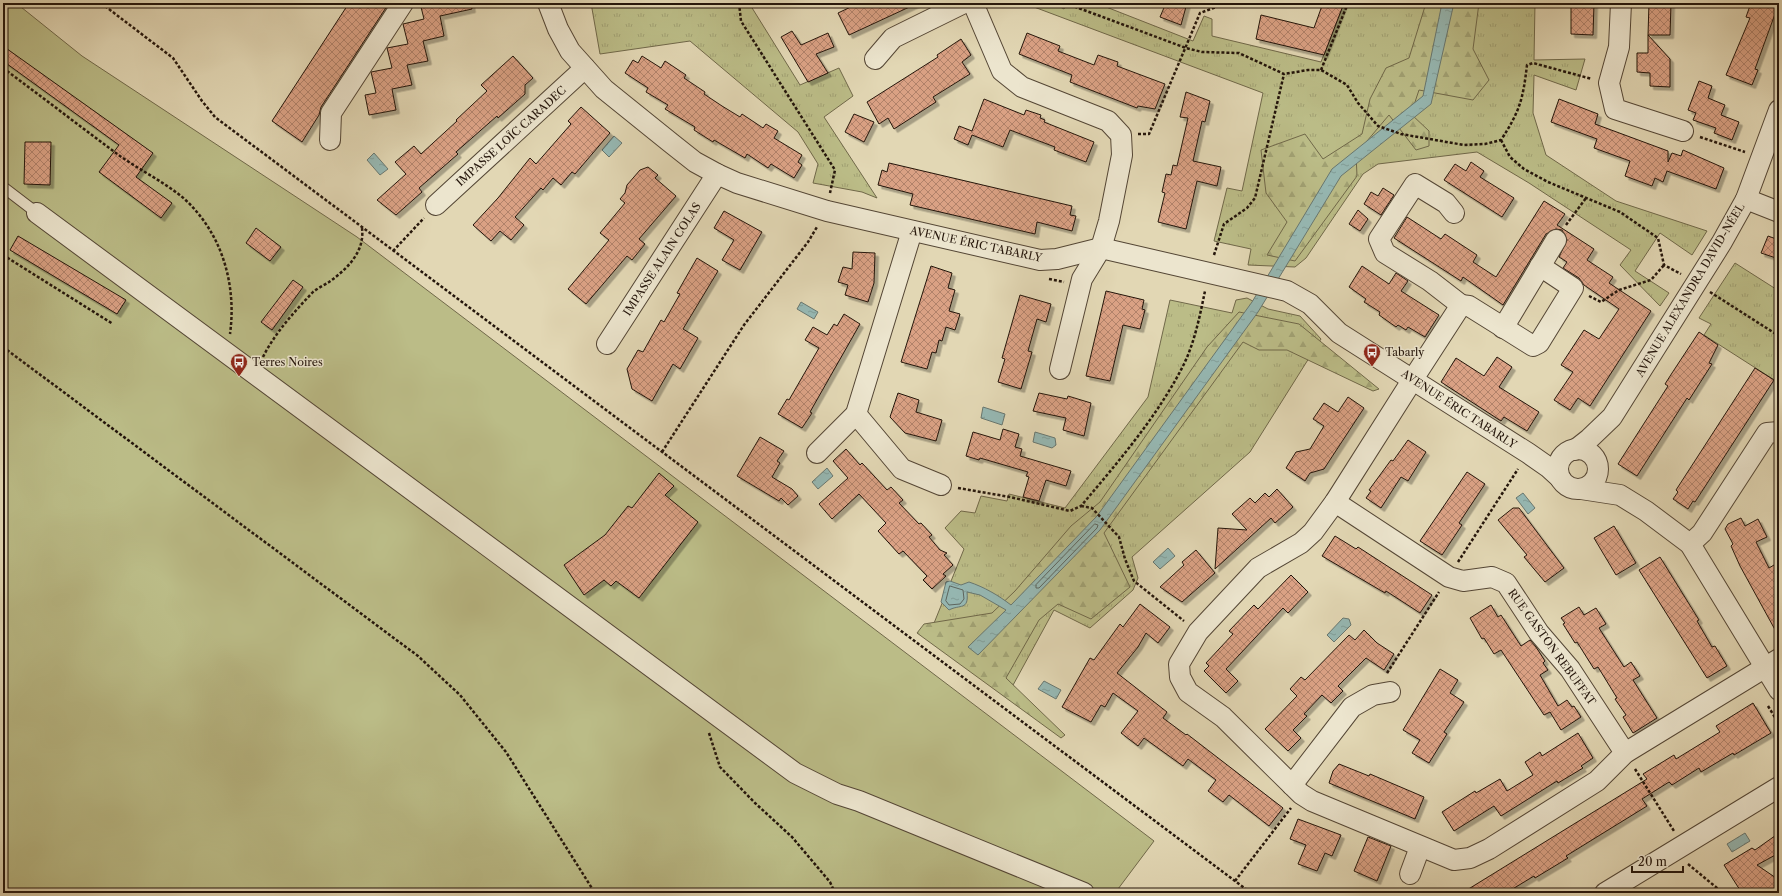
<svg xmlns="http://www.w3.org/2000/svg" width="1782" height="896" viewBox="0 0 1782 896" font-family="'Libre Caslon Text',serif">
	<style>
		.grass { fill: url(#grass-tufts); stroke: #706849 }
		.forest { fill: url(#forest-firs); stroke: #706849 }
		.pitch { fill: #bbbc87; stroke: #706849 }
		.water { fill: url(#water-ripples); stroke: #687770 }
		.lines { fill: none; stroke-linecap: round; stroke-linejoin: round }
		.shore { stroke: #5d665f; stroke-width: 1 }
		.building { fill: url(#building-cross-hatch); stroke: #24150b; filter: url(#shadow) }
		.lane-casing { stroke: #544635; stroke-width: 12 }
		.street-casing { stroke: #544635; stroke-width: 22 }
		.path { stroke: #24150b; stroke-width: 2.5; stroke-dasharray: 3 2; stroke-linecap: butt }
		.lane { stroke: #ece5ce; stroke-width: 10 }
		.street { stroke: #ece5ce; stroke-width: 20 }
		.labels { text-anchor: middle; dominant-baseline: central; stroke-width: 3; stroke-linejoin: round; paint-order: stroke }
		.street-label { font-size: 11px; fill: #24150b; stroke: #ece5ce }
		.poi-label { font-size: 11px; fill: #24150b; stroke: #ece5ce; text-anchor: start }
	</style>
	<defs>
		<pattern id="grass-tufts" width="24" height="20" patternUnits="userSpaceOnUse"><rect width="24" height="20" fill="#bbbc87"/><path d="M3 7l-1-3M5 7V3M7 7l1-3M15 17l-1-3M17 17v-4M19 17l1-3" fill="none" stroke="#a1a173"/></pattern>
		<pattern id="forest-firs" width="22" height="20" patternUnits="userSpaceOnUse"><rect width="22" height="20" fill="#bbbc87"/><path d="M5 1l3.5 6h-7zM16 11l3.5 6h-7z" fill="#a1a173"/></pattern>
		<pattern id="water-ripples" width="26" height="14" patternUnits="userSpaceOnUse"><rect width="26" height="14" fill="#96b8b3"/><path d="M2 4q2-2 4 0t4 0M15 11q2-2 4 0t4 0" fill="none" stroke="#819d99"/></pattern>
		<pattern id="building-cross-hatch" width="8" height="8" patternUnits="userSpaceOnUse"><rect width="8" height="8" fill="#daa184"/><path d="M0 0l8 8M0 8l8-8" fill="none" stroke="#b1826a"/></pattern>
		<filter id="shadow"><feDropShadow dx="3.5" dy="3.5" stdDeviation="0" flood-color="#0004"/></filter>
	</defs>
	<rect width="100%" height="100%" fill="#e2d7b4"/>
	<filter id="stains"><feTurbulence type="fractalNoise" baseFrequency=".005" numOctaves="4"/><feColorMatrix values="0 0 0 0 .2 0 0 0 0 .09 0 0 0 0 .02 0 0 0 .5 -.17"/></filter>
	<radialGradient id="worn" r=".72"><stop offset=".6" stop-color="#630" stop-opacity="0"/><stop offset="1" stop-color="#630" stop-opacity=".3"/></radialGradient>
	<g class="grass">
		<path d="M591,3L597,4L749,3L800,85L839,68L853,96L824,117L877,198L862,192L813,183L818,164L798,132L690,41L600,54Z"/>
		<path d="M1037,3H1053L1064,9L1067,3H1096L1193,41L1204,16L1212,19V36L1321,62L1344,3H1535L1534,60L1585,59L1576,90L1534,75L1533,113L1546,155L1616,201L1707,231L1692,255L1660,233L1635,271L1669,293L1660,306L1620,265L1631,250L1529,183L1477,152L1378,164L1363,174L1306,258L1295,267L1248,265L1251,249L1214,241L1227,188L1242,191L1263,93L1034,7Z"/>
		<path d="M1735,263L1779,291V383L1704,335L1711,324L1699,318Z"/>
		<path d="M1247,298L1268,309L1300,316L1321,339L1250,452L1132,557L1138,578L1133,590L1090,628L1054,610L1012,687L928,638L964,549L945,528L961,511L975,513L981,496L1007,501L1009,494L1065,508L1148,397L1170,300L1232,313L1236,300Z"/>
	</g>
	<g class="forest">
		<path d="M1426,3H1479L1473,49L1489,80L1473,100L1419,90L1411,114L1429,131V146L1416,150L1389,115L1356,154L1357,176L1295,261L1267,255L1287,222L1266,193L1261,150L1305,134L1323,159L1362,134L1370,99L1386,68L1409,58Z"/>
		<path d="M1239,312L1299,324L1379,389L1373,391L1287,350H1259L1243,342L1104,533L1130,587L1091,619L1058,604L1039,620L1006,678L1065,735L1061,738L917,633L924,624L992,613L1015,591L1071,526L1100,502L1207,347Z"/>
	</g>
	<path class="pitch" d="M3,3H16L82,56L357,237L1154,841L1115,893H3Z"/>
	<g class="water">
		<path d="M1442,3H1454L1431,104L1341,176L1258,312L1100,530L978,655L968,647L1006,610L980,595L967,592C969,611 960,604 949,610L941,602L946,582L950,581L961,585L969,582C984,587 998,595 1011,605L1097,516L1252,302L1332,169L1423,96Z"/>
		<path d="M614,136L622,143L609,157L602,150Z"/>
		<path d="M374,153L388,169L380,175L367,160Z"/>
		<path d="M801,302L818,312L814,319L797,309Z"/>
		<path d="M983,407L1005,414L1002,425L981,418Z"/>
		<path d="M1035,432L1055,438L1056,445L1052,448L1033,442Z"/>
		<path d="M827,468L833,476L818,489L812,482Z"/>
		<path d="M1523,493L1535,508L1528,514L1516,498Z"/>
		<path d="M1168,548L1175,556L1160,569L1153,562Z"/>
		<path d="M1343,618L1349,619L1351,625L1334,642L1327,635Z"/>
		<path d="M1044,681L1061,690L1056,699L1038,689Z"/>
		<path d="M1745,833L1750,841L1732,852L1727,844Z"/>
	</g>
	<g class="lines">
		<g class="shore">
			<path d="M1095,524L1098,525L1097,528L1039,588H1036V585Z"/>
			<path d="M950,586L963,590L964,599L960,604L949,605L946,601Z"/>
		</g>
	</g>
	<g class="building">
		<path d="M349,3H389L321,107L319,115L302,142L272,121Z"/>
		<path d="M420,3H471L472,9L440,16L444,36L423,41L428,61L407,65L412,85L392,89L396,110L369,115L365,95L376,93L371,72L392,68L387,48L408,44L403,24L424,19Z"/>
		<path d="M859,3H918L849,35L838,13Z"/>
		<path d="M1166,3H1187L1181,25L1160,17Z"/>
		<path d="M1323,3H1344L1324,55L1256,39L1261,15L1314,28Z"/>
		<path d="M1571,3H1594L1593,35L1571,34Z"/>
		<path d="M1649,3H1671L1670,35H1648Z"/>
		<path d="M1751,3H1779L1755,69L1758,70L1752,85L1726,75L1750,18L1746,17Z"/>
		<path d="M792,31L801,45L828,33L834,47L816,54L828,73L808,82L781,37Z"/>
		<path d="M1027,33L1060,46L1058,51L1094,65L1098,55L1118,62L1117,66L1165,84L1155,109L1138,106L1137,108L1070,82L1072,75L1019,54Z"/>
		<path d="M1648,35L1670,59V87L1650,86V73L1637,72V53H1648Z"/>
		<path d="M961,39L971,55L962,62L970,74L933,97L936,102L894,129L888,118L879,124L867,102L938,57L937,55Z"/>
		<path d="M3,46L153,153L136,177L172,203L161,218L99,172L119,145L3,61Z"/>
		<path d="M513,56L533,78L525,85V94L498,118L497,116L456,152L458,154L419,188L422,192L396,215L377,200L406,174L395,162L414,146L421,154L457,121L456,120L487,91L481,85Z"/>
		<path d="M642,56L661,68L665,61L686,75L684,78L705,92L704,94L722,106L740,117L742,114L763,128L766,124L778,131L774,138L802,155L798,162L802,165L794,178L771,164L768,168L747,154L745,158L714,140L713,142L694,130L695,127L665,109L668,105L646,92L648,88L625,73L633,60L638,63Z"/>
		<path d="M1699,81L1712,86L1708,98L1725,105L1721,115L1739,122L1732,140L1714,133L1716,128L1693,120L1696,113L1688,110Z"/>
		<path d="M1186,92L1210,101L1205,122L1202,121L1193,161L1221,167L1217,186L1197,181L1186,229L1158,222L1165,193L1162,192L1166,174L1171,175L1173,165L1177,166L1188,118L1180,117Z"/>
		<path d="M984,99L1024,115L1026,110L1041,115L1040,118L1045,120L1044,122L1094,142L1086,162L1054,150L1055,147L1010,130L1003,147L972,135L968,145L954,139L959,126L972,131Z"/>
		<path d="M1559,99L1598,114L1595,124L1668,151V162L1672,153L1681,156L1683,150L1724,168L1716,189L1667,171L1663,182L1655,178L1652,186L1625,176L1630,161L1594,148L1597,139L1551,122Z"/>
		<path d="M581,107L610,133L575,174L572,172L561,185L553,178L543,190L541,188L515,217L524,225L511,240L500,231L491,241L473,225L498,198L530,158L536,164L571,124L568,121Z"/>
		<path d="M854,114L874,122L864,142L845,132Z"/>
		<path d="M25,142H51L50,185L24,184Z"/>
		<path d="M1471,162L1484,171L1480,177L1514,198L1502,217L1444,180L1455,164L1466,171Z"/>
		<path d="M889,163L1072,206L1070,215L1076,216L1072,231L1037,222L1035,234L910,205L913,194L878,185L882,170L887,172Z"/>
		<path d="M648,167L658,175L655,178L676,196L639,239L645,244L632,260L627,256L586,304L568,289L609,240L600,233L625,203L620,199L625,193L627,185L640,170Z"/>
		<path d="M1383,188L1394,195L1381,215L1364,204L1371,192L1378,196Z"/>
		<path d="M1544,201L1565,214L1557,225L1594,249L1587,260L1613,277L1609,283L1651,311L1590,406L1578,398L1570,410L1554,400L1573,372L1561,365L1584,330L1599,339L1619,309L1584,285L1579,278L1563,268L1567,262L1559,257L1567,240L1562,230L1556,229L1546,234L1503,305L1463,277L1461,281L1394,238L1407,217L1441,239L1445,234L1477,255L1473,262L1496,277Z"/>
		<path d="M1358,210L1368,219L1360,231L1349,224Z"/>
		<path d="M724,211L762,232L740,270L722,260L734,240L714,228Z"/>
		<path d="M256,228L281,247L270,261L246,243Z"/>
		<path d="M18,236L126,300L117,314L10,250Z"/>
		<path d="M1768,236L1779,240V259L1761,253Z"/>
		<path d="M853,252L875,253L874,283L868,302L845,295L848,285L838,282L843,267L852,269Z"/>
		<path d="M697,258L718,271L683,329L698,338L680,369L673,364L652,401L632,389L627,369L638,350L643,352L661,320L664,322L680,294L677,293Z"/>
		<path d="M931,266L952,273L948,288L955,290L949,311L960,314L955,330L946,327L942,341L939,340L936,353L932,352L927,369L901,362Z"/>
		<path d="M1362,266L1389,284L1396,273L1408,281L1401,291L1439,315L1425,337L1408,327L1406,330L1398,325L1396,327L1379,315L1380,312L1364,302L1366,299L1349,287Z"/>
		<path d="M293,280L303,287L272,330L261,322Z"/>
		<path d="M1106,291L1144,300L1142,309L1145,310L1140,329L1123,325L1110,381L1086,376Z"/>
		<path d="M1020,295L1051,304L1046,322L1037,319L1028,351L1032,352L1021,389L998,382L1005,359L1002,358Z"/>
		<path d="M844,314L860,324L810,412L812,413L802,428L778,414L787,399L789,400L819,348L805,340L813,327L827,335L834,324L837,326Z"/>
		<path d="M1699,332L1718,345L1709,363L1712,364L1689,400L1687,398L1637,476L1618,464L1668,386L1665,384L1672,373Z"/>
		<path d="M1497,357L1512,367L1499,387L1539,412L1527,431L1504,417L1501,421L1441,382L1456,358L1484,376Z"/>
		<path d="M1755,368L1774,380L1695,502L1693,501L1688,509L1673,499L1678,492L1676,490Z"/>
		<path d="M898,393L919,400L916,412L942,420L936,441L905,433L890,417Z"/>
		<path d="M1039,393L1067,399L1068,396L1091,403L1084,436L1063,430L1066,418L1033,411Z"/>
		<path d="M1348,397L1364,408L1324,469L1310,473L1305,481L1286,468L1296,452L1310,449L1324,426L1313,419L1324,403L1338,412Z"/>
		<path d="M1003,429L1019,434L1015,447L1022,449L1020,456L1071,471L1066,486L1046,480L1039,501L1023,497L1029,477L1026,476L1028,472L980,458L979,460L966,456L973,432L1000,440Z"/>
		<path d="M760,437L784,451L777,461L780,463L772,477L792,489L798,496L788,505L781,498L779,501L737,476Z"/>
		<path d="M1408,440L1426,452L1408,481L1401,477L1381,508L1366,498L1371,491L1369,490L1391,460L1393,461Z"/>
		<path d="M846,449L860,465L862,463L887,490L891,487L903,500L899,503L919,524L921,523L932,535L929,537L940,550L947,553L944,555L953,565L943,574L946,576L932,589L923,580L927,576L903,551L899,554L878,531L886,523L859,494L832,519L819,504L848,478L833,461Z"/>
		<path d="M1467,472L1485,484L1459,523L1462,525L1442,555L1420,541Z"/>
		<path d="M659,473L674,486L665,495L698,522L639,598L616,581L611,586L604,580L584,595L564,565L605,535L628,506L632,508Z"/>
		<path d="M1277,489L1293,507L1275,523L1271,518L1215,569L1218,528L1247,530L1232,514L1250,498L1255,503L1265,493L1269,497Z"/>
		<path d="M1513,508H1519L1564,568L1545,582L1524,557L1527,555L1498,520Z"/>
		<path d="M1741,518L1745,526L1758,519L1767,537L1756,542L1769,568L1779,562V637L1740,566L1731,546L1733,544L1725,529L1728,524Z"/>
		<path d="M1614,526L1636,563L1616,575L1594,538Z"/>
		<path d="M1335,536L1356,549L1358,547L1432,595L1420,613L1386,591L1385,593L1322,556Z"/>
		<path d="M1196,550L1215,573L1182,602L1160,587L1184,565L1182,562Z"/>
		<path d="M1660,557L1699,620L1697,621L1712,647L1715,646L1727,666L1707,678L1639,570Z"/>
		<path d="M1291,575L1308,592L1288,613L1283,608L1226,669L1238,681L1226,693L1204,671L1209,666L1206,663L1233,634L1229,631L1254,605L1258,609Z"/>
		<path d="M1140,604L1170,627L1158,643L1146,633L1138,647L1117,673L1167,712L1163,718L1186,735L1187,734L1283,808L1269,826L1229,795L1223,802L1208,791L1216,780L1188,759L1183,766L1144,738L1138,746L1121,733L1138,711L1113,693L1105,707L1101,705L1091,722L1062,707L1090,658L1094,660L1120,624L1123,627Z"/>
		<path d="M1491,605L1498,617L1501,615L1521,646L1530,640L1536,647L1545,661L1543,663L1548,670L1540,675L1558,706L1567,700L1572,707L1574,706L1581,717L1561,730L1550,712L1544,715L1501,650L1494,654L1484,638L1482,639L1470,618Z"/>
		<path d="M1579,607L1584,615L1596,608L1606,624L1599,628L1624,667L1631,662L1640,676L1633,680L1657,718L1633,733L1623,717L1626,715L1615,699L1617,698L1598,667L1594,669L1577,642L1575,643L1563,624L1565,623L1561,618Z"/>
		<path d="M1364,630L1377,643L1394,654L1384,670L1366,658L1338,686L1343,691L1331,703L1322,695L1304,714L1307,716L1293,730L1301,738L1288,751L1265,729L1297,696L1290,689L1301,677L1305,680L1349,635L1355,640Z"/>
		<path d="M1440,669L1458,680L1450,693L1464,702L1444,732L1447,734L1429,763L1412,753L1420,740L1403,730Z"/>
		<path d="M1753,703L1771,733L1734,755L1733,753L1701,772L1699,768L1672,785L1669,782L1642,799L1647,806L1566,856L1568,858L1535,878L1534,876L1506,893H1462L1647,779L1643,774L1674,755L1676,759L1720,732L1716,726Z"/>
		<path d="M1578,733L1593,758L1581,766L1583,768L1558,783L1557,781L1501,816L1494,806L1454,831L1442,812L1475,791L1476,793L1500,779L1507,791L1533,775L1525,762L1540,752L1542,756Z"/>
		<path d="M1339,764L1369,776L1370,774L1424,797L1415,819L1329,783L1333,771Z"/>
		<path d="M1298,819L1341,835L1332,856L1325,853L1317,871L1298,864L1306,845L1290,839Z"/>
		<path d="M1779,833V853L1757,865L1779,880V893H1744L1738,887L1724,865L1752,848L1755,850Z"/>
		<path d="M1368,837L1391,846L1377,881L1354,871Z"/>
	</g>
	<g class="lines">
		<g class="lane-casing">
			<path id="lane" d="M3,187L37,213"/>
		</g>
		<g class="street-casing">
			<g id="street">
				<path d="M548,3L558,29L570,51L604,89L671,143L695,162L717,174L737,183L827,211L1040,260L1057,259L1101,248L1287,291L1310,304L1339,333L1528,453L1548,467L1560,478"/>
				<path d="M973,3L1002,71L1022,87L1108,121L1121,135L1122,155L1109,221L1101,248L1082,279L1060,369"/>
				<path d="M1621,3L1619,47L1609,83L1615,109L1683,131"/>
				<path d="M875,59L893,38L964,3"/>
				<path d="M330,140L331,113L403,3"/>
				<path d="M1746,199L1779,212"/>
				<path d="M436,205L585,68"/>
				<path d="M37,213L795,773L837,794L859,801L1084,893"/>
				<path d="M1454,213L1446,203L1415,184L1379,239L1385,253L1430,281L1461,305"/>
				<path d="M1540,266L1573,288L1539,343L1533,346L1469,306L1461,305L1413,379L1335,502L1313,532L1301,543L1258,568L1198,632L1179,664L1180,677L1188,692L1223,717L1301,794L1312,801L1454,860L1470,858L1489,849L1597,781L1625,753L1779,659"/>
				<path d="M1503,328L1556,240"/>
				<path d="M607,344L717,174"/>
				<path d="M856,414L902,469L941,485"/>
				<circle cx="1578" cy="469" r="20"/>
				<path d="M1575,450L1589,439L1612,417L1722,242L1746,199L1779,110"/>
				<path d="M817,453L856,414L912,231"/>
				<path d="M1581,489L1620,495L1646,511L1690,544L1779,690"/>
				<path d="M1335,502L1449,577L1463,581L1492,577L1506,583L1539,633L1570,669L1625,753"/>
				<path d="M1690,544L1702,533L1767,433L1779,432"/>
				<path d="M1292,785L1352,707L1373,695L1390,692"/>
				<path d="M1410,874L1420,847"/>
				<path d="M1605,893L1779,787"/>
			</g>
		</g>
		<g class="path">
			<path d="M101,3L173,58L202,101L215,117L1251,893"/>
			<path d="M739,3L741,21L835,170L830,193"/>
			<path d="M1065,3L1186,48L1202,52L1239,53L1284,74L1308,70H1321L1347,85L1358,103L1378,126L1401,134L1464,145L1485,144L1501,140C1520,111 1523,99 1527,65L1533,63L1592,79"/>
			<path d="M3,68C42,97 81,127 120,156C140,170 162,181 181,196C221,230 237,283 230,334"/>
			<path d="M1321,70L1348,3"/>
			<path d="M1138,134H1149L1200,13L1227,3"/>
			<path d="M1700,137L1745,152"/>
			<path d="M1501,140L1510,157L1524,169L1548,182L1620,212L1658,238L1664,265L1681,274"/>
			<path d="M1566,225L1586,198"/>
			<path d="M393,251L424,218"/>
			<path d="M3,255L113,324"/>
			<path d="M1214,255L1224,224L1247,208L1255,198L1284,74"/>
			<path d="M1049,279L1064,282"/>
			<path d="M1710,292L1779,336"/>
			<path d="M1589,296L1601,302L1619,290L1651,280L1664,265"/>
			<path d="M3,347L418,656L460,695L506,752L595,893"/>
			<path d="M263,357C275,333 294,312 313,292C318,288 324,285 329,282C347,269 365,252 362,228"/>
			<path d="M662,452L744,325L808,242L817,227"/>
			<path d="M958,488L1010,497L1070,511L1081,506C1118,462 1158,416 1184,364C1195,341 1200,315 1205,291"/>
			<path d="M1081,506L1092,508L1119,537L1125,559L1134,581L1184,621"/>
			<path d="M1458,562L1518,469"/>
			<path d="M1387,673L1439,592"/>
			<path d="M1768,706L1779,724"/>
			<path d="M709,733L720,767L755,803L792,837L830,882L835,893"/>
			<path d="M1635,769L1674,831"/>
			<path d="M1688,864L1723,893"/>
			<path d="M1235,881L1291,808"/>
		</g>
		<use href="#lane" class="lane"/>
		<use href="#street" class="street"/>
	</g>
	<defs>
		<g id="bus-pin" transform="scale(0.9)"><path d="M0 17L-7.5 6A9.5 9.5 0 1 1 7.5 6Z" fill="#8f2418" stroke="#ece5ce"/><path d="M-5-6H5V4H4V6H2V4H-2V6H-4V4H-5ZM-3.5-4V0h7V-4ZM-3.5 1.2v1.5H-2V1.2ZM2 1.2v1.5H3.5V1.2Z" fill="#fff"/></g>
	</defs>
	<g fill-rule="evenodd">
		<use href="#bus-pin" x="1372" y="352"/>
		<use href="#bus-pin" x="239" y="362"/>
	</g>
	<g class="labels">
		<g class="street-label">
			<text transform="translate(511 136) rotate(-42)">IMPASSE LOÏC CARADEC</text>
			<text transform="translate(976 244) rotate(12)">AVENUE ÉRIC TABARLY</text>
			<text transform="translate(662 259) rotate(-57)">IMPASSE ALAIN COLAS</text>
			<text transform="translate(1690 290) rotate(-59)">AVENUE ALEXANDRA DAVID-NÉEL</text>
			<text transform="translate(1459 409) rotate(33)">AVENUE ÉRIC TABARLY</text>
			<text transform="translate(1552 647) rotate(54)">RUE GASTON REBUFFAT</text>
		</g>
		<g class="poi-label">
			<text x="1385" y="352">Tabarly</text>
			<text x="252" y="362">Terres Noires</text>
		</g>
	</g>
	<rect width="1782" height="896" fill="none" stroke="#e2d7b4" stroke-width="16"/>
	<rect x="4" y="4" width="1774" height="888" fill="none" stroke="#24150b" stroke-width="2"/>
	<rect x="8" y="8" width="1766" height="880" fill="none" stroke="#24150b"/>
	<path d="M1632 866v6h51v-6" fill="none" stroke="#24150b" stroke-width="2"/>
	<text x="1638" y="866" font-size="12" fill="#24150b" stroke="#ece5ce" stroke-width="3" paint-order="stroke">20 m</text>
	<rect width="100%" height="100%" filter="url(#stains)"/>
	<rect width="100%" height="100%" fill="url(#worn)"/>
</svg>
